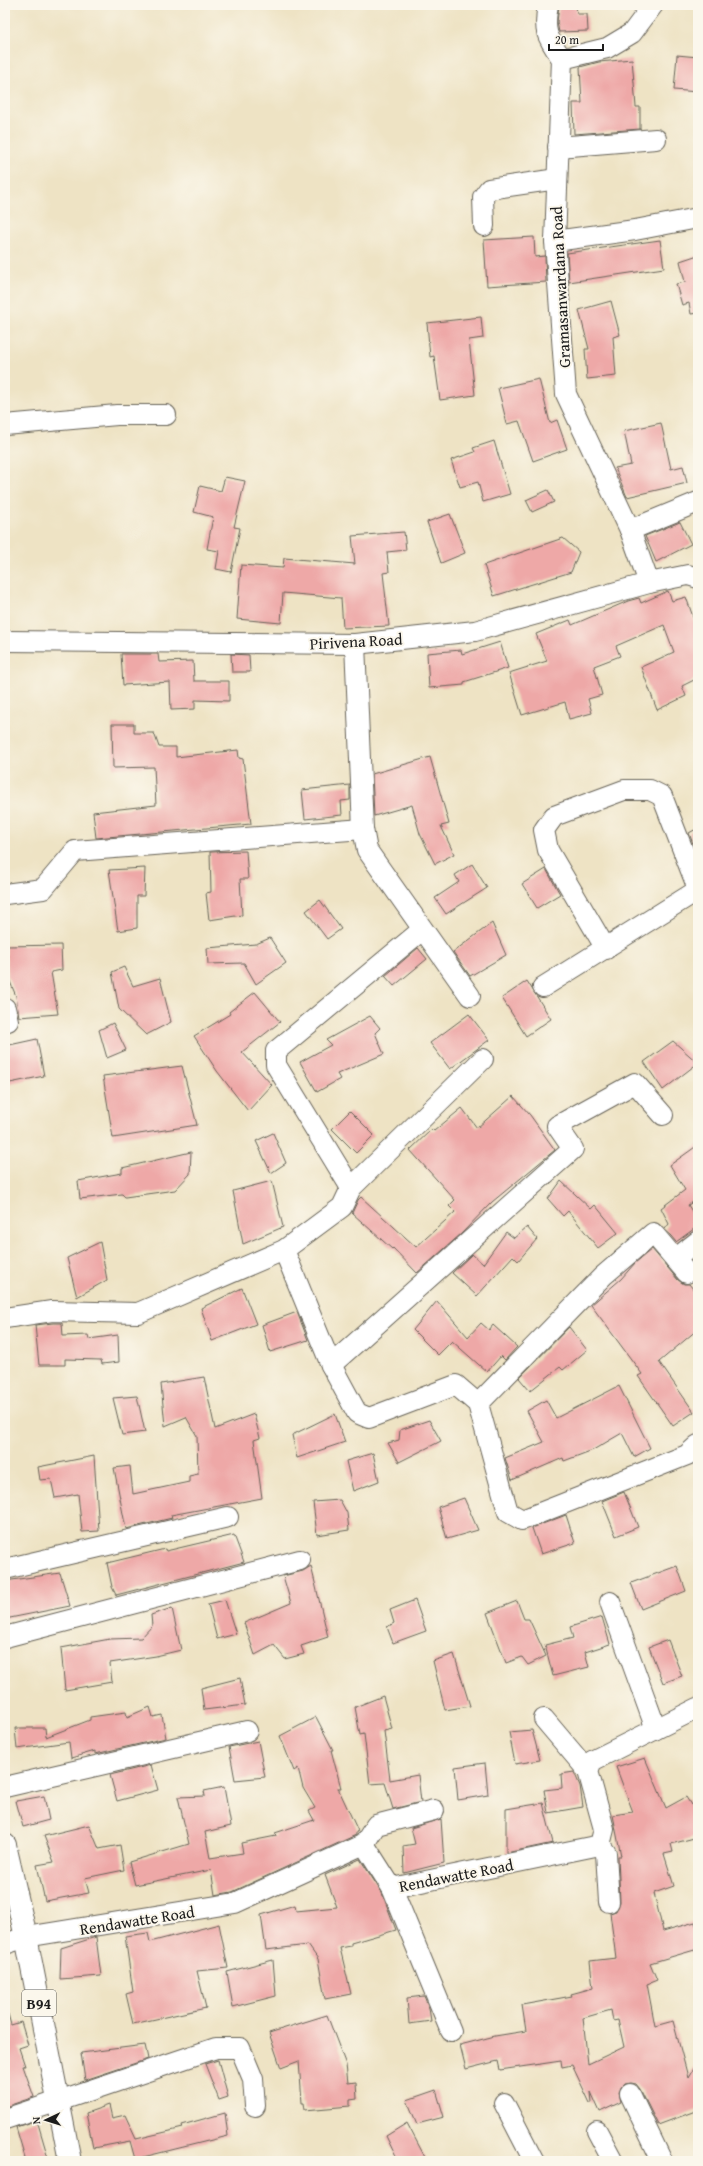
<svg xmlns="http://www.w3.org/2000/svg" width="703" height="2166" viewBox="0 0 703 2166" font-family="'Gentium Book Plus',serif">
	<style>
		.building { fill: #eea8a7; fill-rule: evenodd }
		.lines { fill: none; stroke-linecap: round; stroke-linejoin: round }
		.minor-casing { stroke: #666257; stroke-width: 22 }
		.major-casing { stroke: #666257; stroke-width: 24 }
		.minor { stroke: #fff; stroke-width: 20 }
		.major { stroke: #fff; stroke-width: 22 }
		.labels { text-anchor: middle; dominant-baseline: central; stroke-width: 4; stroke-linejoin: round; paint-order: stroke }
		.shield { fill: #fbf7ec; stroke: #5f5e5a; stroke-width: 1 }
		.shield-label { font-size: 15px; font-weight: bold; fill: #1c1c1c }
		.street-label { font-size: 16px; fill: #1c1c1c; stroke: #fbf7ec }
	</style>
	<rect width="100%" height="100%" fill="#fbf7ec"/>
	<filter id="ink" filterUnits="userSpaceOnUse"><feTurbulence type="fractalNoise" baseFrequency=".025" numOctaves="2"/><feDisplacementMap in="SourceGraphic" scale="8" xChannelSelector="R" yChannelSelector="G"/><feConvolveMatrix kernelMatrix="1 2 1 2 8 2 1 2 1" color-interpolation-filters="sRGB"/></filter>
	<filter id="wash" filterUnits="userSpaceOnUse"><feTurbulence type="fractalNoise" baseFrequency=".012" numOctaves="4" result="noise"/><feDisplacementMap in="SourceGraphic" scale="16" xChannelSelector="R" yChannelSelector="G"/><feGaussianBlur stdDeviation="0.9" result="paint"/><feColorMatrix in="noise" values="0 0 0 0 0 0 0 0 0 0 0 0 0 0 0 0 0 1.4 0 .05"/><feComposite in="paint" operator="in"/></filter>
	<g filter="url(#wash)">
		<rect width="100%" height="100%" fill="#eee3c4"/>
		<g id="blocks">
			<g class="building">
				<path d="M559,5H576L577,14H587L588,31L559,32L557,22Z"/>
				<path d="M677,55L698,57V92L674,90Z"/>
				<path d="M632,59L636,107H640V129L574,134L573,103H582L580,67L599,62Z"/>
				<path d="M534,237L535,257L545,256L546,282L487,286L484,240Z"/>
				<path d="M660,240L664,268L569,282L567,253Z"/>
				<path d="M698,255V313L691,314L689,303L682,305L676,284L685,282L680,261Z"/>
				<path d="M611,301L620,335L613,337L616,376L587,379L585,349H589L579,310Z"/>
				<path d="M481,317L483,338L469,340L475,395L440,400L434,356L430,357L427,323Z"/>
				<path d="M539,379L550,423L557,420L567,449L533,461L519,421L507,424L498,388Z"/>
				<path d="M661,423L671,469L683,466L687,483L627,497L615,468L631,465L624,431Z"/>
				<path d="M494,441L510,494L483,502L478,482L460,487L451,460L475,452L473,448Z"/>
				<path d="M225,477L245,481L234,527L240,528L231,572L216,569L219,551L207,549L213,517L194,512L200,486L221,491Z"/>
				<path d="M548,490L554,502L532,512L526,500Z"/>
				<path d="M450,514L465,553L441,563L427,522Z"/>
				<path d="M680,522L691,544L656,562L645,536Z"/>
				<path d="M404,532L406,550L387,552L389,572L383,573L389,626L343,628L341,598L283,593L281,623L237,619L241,565L283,568L284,558L355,564L352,536Z"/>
				<path d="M563,538L579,552L571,572L494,596L484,565Z"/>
				<path d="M668,591L672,601L686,597L698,631V678L682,686L686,696L657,710L641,667L674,652L664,625L616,646L620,656L594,666L602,695L588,699L592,713L569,719L565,702L522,715L509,673L547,661L536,634L570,620L572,625L628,601L639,598L641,603Z"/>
				<path d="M500,642L508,668L464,682V685L429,688L427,653L461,650L462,654Z"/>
				<path d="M121,654H158L159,662L193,661L194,681H229V701L195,700V709L171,710L170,682L123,685Z"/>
				<path d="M231,654L249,655L250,672H232Z"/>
				<path d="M112,724H134V733H154L159,747H176V757L238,750L239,758L243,759L251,824L96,838L93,812L156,805L154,767L113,768Z"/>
				<path d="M430,757L449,824L441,826L454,854L435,864L420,834L412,805L374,816L372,774Z"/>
				<path d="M350,785V800L341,801L342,815L305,819L302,790Z"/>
				<path d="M698,828V857L689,833Z"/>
				<path d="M246,851L248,879H240L242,915L209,920L206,893L211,892L210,852Z"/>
				<path d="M472,864L487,888L446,914L435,898L459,882L455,875Z"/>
				<path d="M145,868L144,896H137V928L118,931L109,870Z"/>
				<path d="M546,869L560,894L537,908L522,884Z"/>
				<path d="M320,900L341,929L327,939L306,911Z"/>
				<path d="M492,923L506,955L470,976L453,952Z"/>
				<path d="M270,938L286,963L256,984L244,963L208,964L207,948L256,944Z"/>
				<path d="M61,945L62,970L51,972L58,1014L19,1017L16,996L8,977L6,946Z"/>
				<path d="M418,948L427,959L394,986L385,976Z"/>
				<path d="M124,967L133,986L160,978L171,1022L146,1035L119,1009L112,972Z"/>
				<path d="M527,981L551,1019L526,1036L502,998Z"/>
				<path d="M255,992L280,1022L242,1052L272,1085L248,1111L217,1071L194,1036L230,1014L229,1012Z"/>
				<path d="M469,1014L489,1040L450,1069L430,1043Z"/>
				<path d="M370,1016L380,1028L375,1033L384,1054L337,1074L340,1079L317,1092L300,1062L331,1045L326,1040Z"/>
				<path d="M113,1023L126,1050L107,1058L99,1030Z"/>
				<path d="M37,1039L44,1076L5,1084V1046Z"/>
				<path d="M673,1041L698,1063L663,1090L644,1062Z"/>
				<path d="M182,1066L197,1125L113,1138L103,1076Z"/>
				<path d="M513,1096L530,1115L555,1150L492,1202L461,1234L417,1273L393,1248L392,1249L352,1213L358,1200L361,1197L416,1247L455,1212L449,1206L455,1200L410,1150L432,1129L434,1131L462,1108L477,1128Z"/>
				<path d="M350,1111L374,1135L356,1153L332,1129Z"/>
				<path d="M273,1133L286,1163L271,1173L256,1141Z"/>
				<path d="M698,1145V1211L693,1202L688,1205L698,1221V1226L676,1242L665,1229L669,1224L661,1208L685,1190L670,1165Z"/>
				<path d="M191,1152L190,1174L175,1190L125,1197L122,1194L80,1199L78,1181L122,1173V1168Z"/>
				<path d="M272,1181L283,1227L243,1244L233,1191Z"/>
				<path d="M561,1181L591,1209L595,1205L618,1233L598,1248L568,1211L563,1216L548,1199Z"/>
				<path d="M527,1227L537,1239L518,1261L513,1256L477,1296L452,1273L472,1254L483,1264L506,1232L514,1238Z"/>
				<path d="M100,1242L107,1280L77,1297L67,1258Z"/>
				<path d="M652,1249L678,1280L684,1284H689L698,1295V1329L659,1362L694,1412L673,1426L638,1376L642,1374L591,1305L621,1279L635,1263Z"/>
				<path d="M242,1288L256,1324L212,1341L201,1308Z"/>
				<path d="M437,1301L468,1337L481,1323L489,1330L493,1325L517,1347L505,1360L501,1356L487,1372L452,1341L438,1355L413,1330Z"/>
				<path d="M297,1312L308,1340L270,1352L262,1325Z"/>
				<path d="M53,1323H62L63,1336L88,1335L89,1339L118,1335L119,1362L102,1364L101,1360L65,1359V1365H39L35,1325Z"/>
				<path d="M569,1327L587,1350L563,1370L560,1367L530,1391L519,1378Z"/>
				<path d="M204,1377L215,1429L254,1414L260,1438L254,1440L262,1498L171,1515L172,1518L126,1529L114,1468L130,1466L133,1494L189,1482V1476L198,1474L197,1436L186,1417L165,1426L161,1384Z"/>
				<path d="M619,1386L650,1448L634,1457L622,1433L593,1450L564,1461L563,1458L512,1480L505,1458L544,1442L527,1411L546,1400L556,1418Z"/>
				<path d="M137,1396L145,1432L122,1435L113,1398Z"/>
				<path d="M335,1414L345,1442L297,1458L292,1435Z"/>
				<path d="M429,1420L441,1441L399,1462L388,1443L399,1440L400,1430Z"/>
				<path d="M373,1453L379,1481L353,1491L346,1461Z"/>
				<path d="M94,1456L99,1531L82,1532L78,1494L55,1498L51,1479L40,1480L38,1467Z"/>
				<path d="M624,1492L638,1527L616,1536L602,1501Z"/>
				<path d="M464,1498L478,1530L447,1539L438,1507Z"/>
				<path d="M340,1500L347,1513L349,1530L317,1535L313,1502Z"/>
				<path d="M566,1515L575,1543L541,1554L532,1528Z"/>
				<path d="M234,1535L244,1562L116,1595L112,1587L107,1563L165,1549L166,1551Z"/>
				<path d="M311,1566L328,1637L301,1646L304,1654L285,1659L274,1645L255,1655L244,1623L291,1603L283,1576L303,1571Z"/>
				<path d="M677,1566L686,1591L641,1609L631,1583Z"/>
				<path d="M60,1573L70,1606L5,1619V1581Z"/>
				<path d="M225,1600L236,1634L217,1639L208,1604Z"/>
				<path d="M415,1600L426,1631L393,1643L387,1627L394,1623L390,1610Z"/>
				<path d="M517,1601L524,1619H529L546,1656L528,1665L522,1657L506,1663L487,1613Z"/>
				<path d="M172,1608L181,1650L156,1656L110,1663L112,1682L65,1690L61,1648L110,1639L141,1638L152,1626L151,1615Z"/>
				<path d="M602,1617L610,1644L585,1652L589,1667L553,1676L545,1645L573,1638L570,1627Z"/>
				<path d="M668,1640L682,1676L663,1683L649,1647Z"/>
				<path d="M454,1654L470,1706L445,1710L433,1661Z"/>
				<path d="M240,1678L245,1705L204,1710L201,1688Z"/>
				<path d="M383,1696L392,1729L384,1731L390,1780L418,1775L421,1802L393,1809L385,1783L370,1784L364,1734L360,1735L355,1707Z"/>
				<path d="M150,1707L153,1717L162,1715L166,1738L95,1754V1751L71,1758L69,1742L17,1749L15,1728H45L46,1737L90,1720V1717L126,1712L127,1717Z"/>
				<path d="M316,1717L333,1750H331L341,1788H338L358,1831L356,1832V1835L232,1892L215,1895L211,1870L135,1885L129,1862L189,1844L178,1797L205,1796L204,1791L224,1787L231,1826L205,1832L210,1858L243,1853L241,1843L276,1836L275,1833L314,1820L309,1811L315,1808L303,1788L298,1768L294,1771L280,1736Z"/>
				<path d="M532,1730L540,1760L515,1764L509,1732Z"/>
				<path d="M258,1741L265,1777L235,1780L229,1747Z"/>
				<path d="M645,1758L666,1808L686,1797L691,1805L698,1801V1837L671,1844L673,1852L664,1854L674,1886L654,1893L663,1931L695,1922L698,1930V1949L650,1963L657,1980L647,1984L655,2026L673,2021L688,2077L698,2060V2110L658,2125L640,2089L636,2084L631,2083L625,2084L619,2093L621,2102L600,2112L591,2092L592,2103H590L572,2065L562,2067L561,2061L500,2070L498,2061L466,2069L460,2045L495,2036L526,2031L522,2005L572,1996L571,1994L593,1988L590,1961L616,1958L610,1913L616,1911L620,1902L618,1856H621L613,1815L633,1812L616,1767ZM611,2010L613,2021L618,2020L624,2047L588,2064L583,2018Z"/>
				<path d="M485,1763L488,1795L458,1800L455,1767Z"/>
				<path d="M151,1765L158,1790L117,1801L110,1775Z"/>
				<path d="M574,1772L580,1786L583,1807L548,1813L544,1790L562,1788L561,1774Z"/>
				<path d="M44,1796L49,1820L23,1827L16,1801Z"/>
				<path d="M543,1803L553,1843L506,1853V1809Z"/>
				<path d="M441,1819L444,1863L404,1873L403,1846L415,1844L411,1828Z"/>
				<path d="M89,1825L99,1849L120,1845L124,1870L85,1878L89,1893L45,1901L37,1865L54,1862L44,1836Z"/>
				<path d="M360,1859L382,1893L396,1930L351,1943V1946L340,1948L351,1994L325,1999L318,1959L308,1945L266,1950L261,1915L295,1905L296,1911L337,1907L325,1875Z"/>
				<path d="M219,1924L228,1968L197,1971L206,2008L133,2024L126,1994L133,1992L125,1936L148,1933L150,1942Z"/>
				<path d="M96,1937L101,1976L60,1979L61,1948Z"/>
				<path d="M273,1960L276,1996L233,2007L227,1972Z"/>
				<path d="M424,1996L429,2008L431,2021L409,2024L407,1998Z"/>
				<path d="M5,2014H8L11,2025L21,2022L28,2045L19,2048L25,2066H23L34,2097L5,2107Z"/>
				<path d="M327,2015L346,2065L348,2083L356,2082L357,2099L350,2100V2106L305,2110L304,2103H302L299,2061L281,2068L269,2033Z"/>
				<path d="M145,2045L148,2059L85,2080L81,2053Z"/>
				<path d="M218,2060L228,2097L219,2100L205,2064Z"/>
				<path d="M436,2090L444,2117L417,2124L407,2100Z"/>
				<path d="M109,2105L112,2118L125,2115L136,2139L183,2128L182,2125L225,2113L228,2136L135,2159L130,2141L93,2148L86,2113Z"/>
				<path d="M37,2120L49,2161H26L16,2127Z"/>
				<path d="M407,2123L427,2161H398L386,2136Z"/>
			</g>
		</g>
	</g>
	<g filter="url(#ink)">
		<use href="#blocks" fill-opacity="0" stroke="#666257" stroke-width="1"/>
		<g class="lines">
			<g class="minor-casing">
				<g id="minor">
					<path d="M548,5C543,32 547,37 562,59"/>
					<path d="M558,147L656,139"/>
					<path d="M484,226L483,197L489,189L557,179"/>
					<path d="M555,241L635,230L698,218"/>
					<path d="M5,425L117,415H166"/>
					<path d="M630,530L698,502"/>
					<path d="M649,583L630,530L566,394L555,241L562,59L607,48L632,33L653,5"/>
					<path d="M5,641L355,644L475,631L649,583L688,575L698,578"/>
					<path d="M355,644L363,829L367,850L470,996"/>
					<path d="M5,894L43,889L75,851L363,829"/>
					<path d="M606,949L548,850L544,830L554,816L624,790H650L662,796L698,889"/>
					<path d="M543,987L698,890"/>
					<path d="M5,1008L8,1021"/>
					<path d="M351,1188L276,1065V1051L422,930"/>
					<path d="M284,1250L331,1365L357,1413L369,1418L456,1385L478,1404L508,1512L522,1520L687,1455L698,1445"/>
					<path d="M675,1259L687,1273"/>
					<path d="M5,1318L52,1311L138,1313L284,1250L342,1207L351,1188L483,1059"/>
					<path d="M331,1365L573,1149L557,1126L635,1083L663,1115"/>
					<path d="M478,1404L603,1276L653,1233L675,1259L698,1241"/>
					<path d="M5,1569L228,1517"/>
					<path d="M610,1602L656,1729"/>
					<path d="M5,1637L300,1560"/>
					<path d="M544,1719L588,1771"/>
					<path d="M5,1787L247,1731"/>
					<path d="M364,1844L376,1825L434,1810"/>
					<path d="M600,1845L606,1853L609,1902"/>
					<path d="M392,1888L451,2031"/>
					<path d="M5,1944L26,1937L235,1903L364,1844L392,1888L600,1845L604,1829L588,1771L592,1761L698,1708"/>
					<path d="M630,2094L662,2161"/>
					<path d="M504,2103L534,2161"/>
					<path d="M5,2119L216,2048H240L253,2079L255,2106"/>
					<path d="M597,2131L613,2161"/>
				</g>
			</g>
			<g class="major-casing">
				<path id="major" d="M5,1845L26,1937L70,2161"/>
			</g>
			<use href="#minor" class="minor"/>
			<use href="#major" class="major"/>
		</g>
	</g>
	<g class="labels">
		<rect class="shield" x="22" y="1990" width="34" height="26" rx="3"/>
		<g class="shield-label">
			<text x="39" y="2003">B94</text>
		</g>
		<g class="street-label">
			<text transform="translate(560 287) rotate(-93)">Gramasanwardana Road</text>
			<text transform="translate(356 641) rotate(-3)">Pirivena Road</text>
			<text transform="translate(456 1875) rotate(-11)">Rendawatte Road</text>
			<text transform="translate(137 1920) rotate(-9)">Rendawatte Road</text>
		</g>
	</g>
	<rect width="703" height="2166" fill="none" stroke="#fbf7ec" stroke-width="20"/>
	<g transform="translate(46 2120) rotate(266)" stroke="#fbf7ec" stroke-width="3" paint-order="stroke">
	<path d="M0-3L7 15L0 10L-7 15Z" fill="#1c1c1c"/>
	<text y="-6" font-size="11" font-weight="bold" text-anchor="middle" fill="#1c1c1c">N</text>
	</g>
	<path d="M549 44v6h54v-6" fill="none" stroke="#1c1c1c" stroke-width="2"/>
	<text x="555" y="44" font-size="12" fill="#1c1c1c" stroke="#fbf7ec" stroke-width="3" paint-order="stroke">20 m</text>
</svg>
